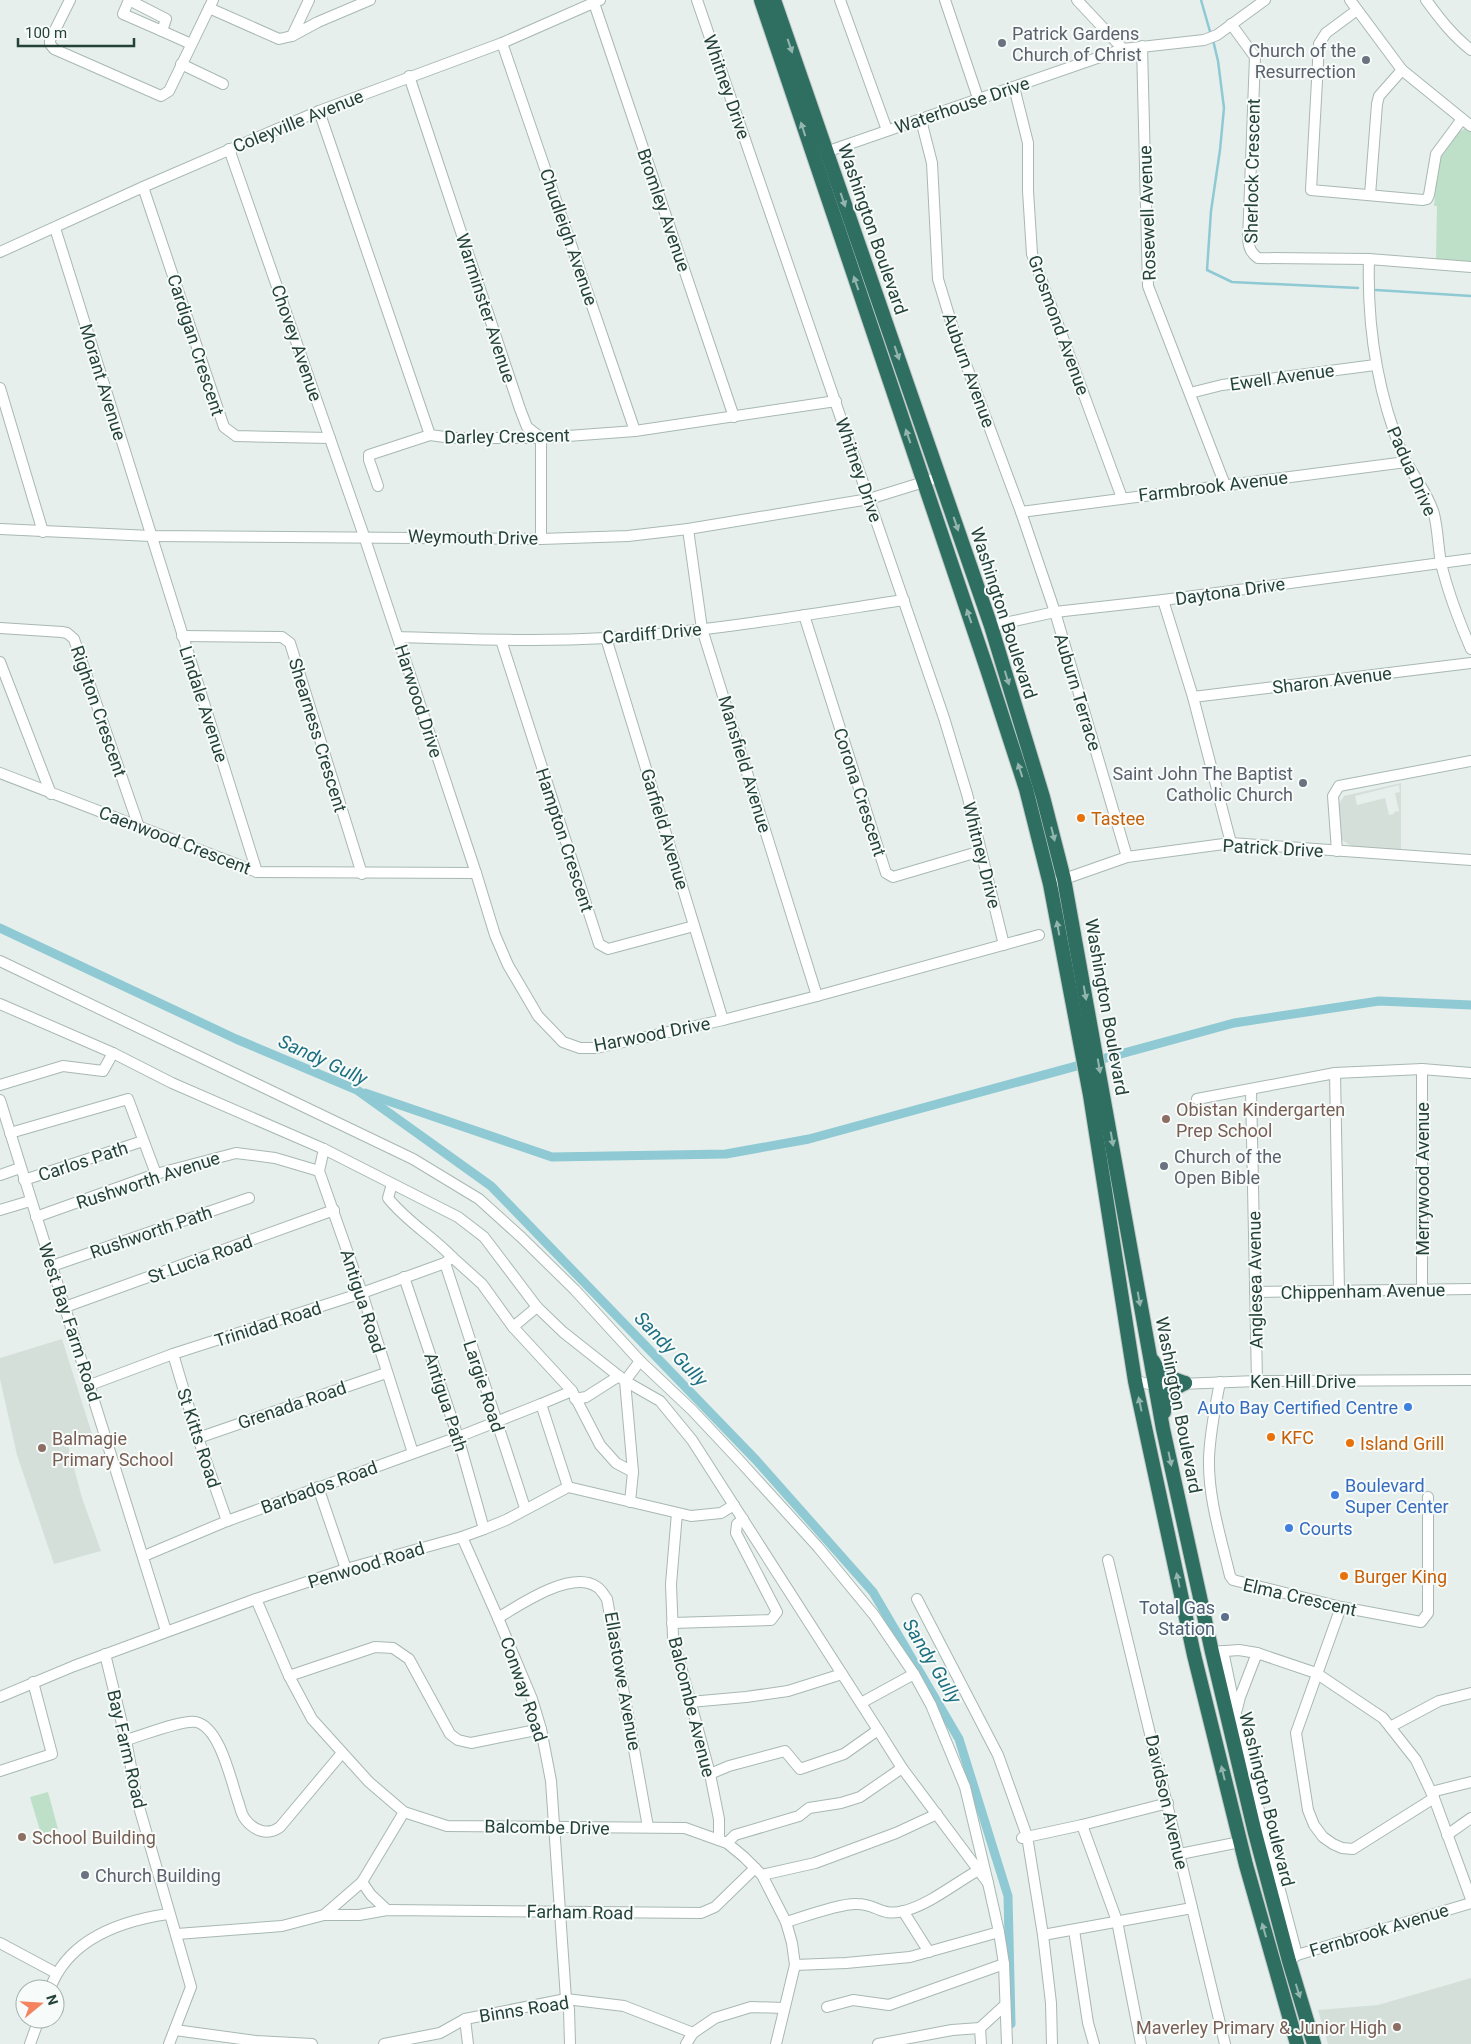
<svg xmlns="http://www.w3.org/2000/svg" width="1471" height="2044" viewBox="0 0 1471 2044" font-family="Roboto,sans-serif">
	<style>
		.built { fill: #d4dfda; fill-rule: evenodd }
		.green { fill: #bfe0c8 }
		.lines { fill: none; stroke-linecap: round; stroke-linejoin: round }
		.stream { stroke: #8ec9d4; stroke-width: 2.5 }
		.canal { stroke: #8ec9d4; stroke-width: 9 }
		.minor-casing { stroke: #a8b8b2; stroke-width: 12 }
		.highway-casing { stroke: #c2cac8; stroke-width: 16 }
		.minor { stroke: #fff; stroke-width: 10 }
		.highway { stroke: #2f6f62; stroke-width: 14 }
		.oneway { fill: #93b5ae }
		.worship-dot { fill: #6b7280; stroke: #f7fbf9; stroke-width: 2 }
		.food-dot { fill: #e8710a; stroke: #f7fbf9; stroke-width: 2 }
		.education-dot { fill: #8d6e63; stroke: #f7fbf9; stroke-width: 2 }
		.shop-dot { fill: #3f7fe0; stroke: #f7fbf9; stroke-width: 2 }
		.service-dot { fill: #5c6f8a; stroke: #f7fbf9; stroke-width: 2 }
		.labels { text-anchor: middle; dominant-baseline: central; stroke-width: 4; stroke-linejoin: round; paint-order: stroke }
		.worship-label { font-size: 18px; fill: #5b616d; stroke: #f7fbf9; text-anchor: start }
		.street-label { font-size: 18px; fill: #24423a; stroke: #f7fbf9 }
		.food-label { font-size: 18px; fill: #c56008; stroke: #f7fbf9; text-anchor: start }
		.education-label { font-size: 18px; fill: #785e54; stroke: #f7fbf9; text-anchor: start }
		.shop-label { font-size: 18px; fill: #366cbe; stroke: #f7fbf9; text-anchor: start }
		.service-label { font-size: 18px; fill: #4e5e75; stroke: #f7fbf9; text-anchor: end }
		.water-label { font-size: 19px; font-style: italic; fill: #1c6f80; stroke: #f7fbf9 }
	</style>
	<rect width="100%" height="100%" fill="#e6efeb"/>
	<g class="built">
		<path d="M1401,783V851L1353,847L1342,840L1339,804L1344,796ZM1399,785L1400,792L1395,793L1399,811L1394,812V814L1389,815L1385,798L1357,805L1355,796Z"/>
		<path d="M62,1339L92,1434L67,1442L82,1498L101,1551L54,1564L17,1455L0,1379V1358Z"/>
		<path d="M1471,1978V2044H1328L1318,2010L1378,2005Z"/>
	</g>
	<g class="green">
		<path d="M1466,128L1471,130V262L1436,259L1437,206H1434L1438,158L1457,133Z"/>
		<path d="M48,1792L58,1829L41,1834L30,1797Z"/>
	</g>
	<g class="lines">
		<g class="stream">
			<path d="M1201,0L1211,35"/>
			<path d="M1213,40L1218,61L1224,108L1220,150L1211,211L1207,270L1232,282L1358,288"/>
			<path d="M1376,290L1471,296"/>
		</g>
		<g class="canal">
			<path d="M0,928L236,1039L357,1090L491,1186L756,1460L873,1592L959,1739L1008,1896L1011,2024"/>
			<path d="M365,1093L552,1157L726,1154L809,1139L1234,1023L1379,1001L1471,1005"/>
		</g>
		<g class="minor-casing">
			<g id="minor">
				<path d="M70,0L50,40V44L54,49L161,96L169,91L213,0"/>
				<path d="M129,0L166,19L162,31L191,44"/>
				<path d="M129,0L123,14L162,31"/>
				<path d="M697,0L944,718L967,794L1004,945"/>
				<path d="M840,0L887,130"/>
				<path d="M945,0L978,98"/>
				<path d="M1077,0L1123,49"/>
				<path d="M1350,0L1402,70L1471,126"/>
				<path d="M1426,0C1440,19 1452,35 1471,50"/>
				<path d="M594,3L734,417"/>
				<path d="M209,8L279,39L292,36L318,22L370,0"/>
				<path d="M1357,10L1326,33L1319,44L1311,190L1423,200L1427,199L1429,195L1436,154L1462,119"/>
				<path d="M1231,24L1255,57L1248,240C1249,248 1251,253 1258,258L1369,259L1471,267"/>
				<path d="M292,36L309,0"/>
				<path d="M502,43L635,431"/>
				<path d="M1142,46L1148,286L1225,485"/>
				<path d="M181,64L223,84"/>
				<path d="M409,76L520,409L527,427L541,438V539"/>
				<path d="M1014,87L1028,143V191L1032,254L1122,498"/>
				<path d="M319,111L430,435L452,438H541L635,431L836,401"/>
				<path d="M921,120L932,163L938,279L955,335L1021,512L1055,612L1127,857"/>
				<path d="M229,149L364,536L476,873L495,935L508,965L538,1016L563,1042L580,1048H596L723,1020L817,996L1039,935"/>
				<path d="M826,152L1123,49L1204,40L1217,35L1265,0"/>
				<path d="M143,187L224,427L236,436L330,438"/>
				<path d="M1370,195L1377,104L1379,96L1402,70"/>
				<path d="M55,228L257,872"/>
				<path d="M0,252L143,187L319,111L502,43L600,0"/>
				<path d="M1369,259C1367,326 1377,391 1402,453C1411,474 1428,492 1434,514C1438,530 1438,547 1441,563C1448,593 1459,621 1471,649"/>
				<path d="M0,388L43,532"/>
				<path d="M1190,393L1222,385L1375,365"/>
				<path d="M378,486L369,460V455L430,435"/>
				<path d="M1021,512L1406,462"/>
				<path d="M0,529L151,536L541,539L628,536L688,529L869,499L940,477"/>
				<path d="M688,529L702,629L817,996"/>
				<path d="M1163,600L1193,697L1231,843"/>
				<path d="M804,615L886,873L893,877L981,851"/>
				<path d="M991,626L1055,612L1163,600L1471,559"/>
				<path d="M0,628L62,632L67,633L74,639L139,827"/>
				<path d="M182,636L282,637L290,643L362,874"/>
				<path d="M398,637C467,639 537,642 606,638C706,632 805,615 904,600"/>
				<path d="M606,638L723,1020"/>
				<path d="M501,640L599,944L608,949L694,926"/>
				<path d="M0,662L51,794"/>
				<path d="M1193,697L1471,663"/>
				<path d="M0,773L257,872L476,873"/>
				<path d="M1337,851L1333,796L1339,786L1471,761"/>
				<path d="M1050,884L1127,857L1231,843L1471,860"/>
				<path d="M0,961L413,1159L479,1199L521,1237L575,1290L640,1361L692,1410L738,1459L818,1547L874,1615L914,1674L931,1705L965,1787L988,1883"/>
				<path d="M0,1004L113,1053L172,1083L324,1149L458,1217L484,1237L537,1307L563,1332L625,1381L633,1472L630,1502"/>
				<path d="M1422,1069V1290"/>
				<path d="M1335,1073L1339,1291"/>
				<path d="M0,1085L63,1066L103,1071L113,1053"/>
				<path d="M1251,1089L1257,1381"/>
				<path d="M1197,1099L1335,1073L1422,1069L1471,1073"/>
				<path d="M0,1100L166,1631"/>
				<path d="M10,1133L128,1099L156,1174"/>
				<path d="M324,1149L319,1171L362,1293L413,1453"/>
				<path d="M0,1175L20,1168"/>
				<path d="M24,1180L143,1141"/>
				<path d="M392,1184L388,1198C406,1221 432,1236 452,1257"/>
				<path d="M0,1210L30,1201"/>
				<path d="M36,1217L156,1174L236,1153L275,1158L319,1171"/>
				<path d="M445,1263L525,1508"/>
				<path d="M52,1266L249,1198"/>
				<path d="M404,1277L458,1437L484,1529"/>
				<path d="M1255,1292L1471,1289"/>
				<path d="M65,1307L334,1210"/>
				<path d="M513,1327L537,1307"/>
				<path d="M173,1354L198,1438L227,1521"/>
				<path d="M640,1361L625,1381L660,1401L692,1440L878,1730L844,1754L800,1769L785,1751L729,1766L710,1774"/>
				<path d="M1135,1381L1154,1385L1257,1381L1471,1380"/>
				<path d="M1220,1382C1215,1408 1210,1432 1209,1458C1208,1498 1221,1538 1230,1576L1233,1580L1341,1607L1421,1622L1428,1613V1497"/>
				<path d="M90,1385L173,1354L362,1293L445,1263L452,1257L482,1284L513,1327L572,1391L600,1445L616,1463L633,1472"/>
				<path d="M575,1399L586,1397L619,1376"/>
				<path d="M541,1404L572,1391"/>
				<path d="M198,1438L386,1373"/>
				<path d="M318,1487L346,1569"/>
				<path d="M677,1513L671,1584L673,1637L710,1774L719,1819V1840"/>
				<path d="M462,1537L498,1618L532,1699L541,1729L551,1781L566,1999L569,2009L570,2044"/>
				<path d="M144,1556L227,1521L458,1437L541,1404L568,1487"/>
				<path d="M1108,1560L1225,2044"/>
				<path d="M256,1599L289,1676L312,1719L369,1782L404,1812L447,1826L685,1828L727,1843L744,1857L762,1875L786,1922L792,1943L795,1965L776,2044"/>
				<path d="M917,1599L998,1755L1027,1836L1043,1935L1051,2003L1052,2044"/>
				<path d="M1341,1607L1296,1733L1308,1810L1314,1825L1323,1837L1333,1844L1342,1848L1353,1849L1434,1798"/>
				<path d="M498,1618C519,1605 572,1569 597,1587C601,1589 604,1595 607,1599L648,1827"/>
				<path d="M672,1623L771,1620L777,1612L736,1533L737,1524L743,1519"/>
				<path d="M1223,1651L1245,1757L1297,1955"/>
				<path d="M1212,1652L1239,1650L1257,1653L1316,1673L1383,1718L1416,1760L1434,1798L1471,1899"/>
				<path d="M105,1654L126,1740L137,1800L191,1987L169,2044"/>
				<path d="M289,1676L375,1647L393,1648L409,1659L450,1734L458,1740L471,1743L541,1729"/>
				<path d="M0,1697L74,1666L256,1599L346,1569L462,1537L484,1529L506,1520L568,1487L691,1516L721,1513L734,1505"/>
				<path d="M690,1702L746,1697L788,1691L842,1674"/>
				<path d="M861,1703L914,1674"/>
				<path d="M1237,1709L1240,1697L1257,1653"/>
				<path d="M1390,1727L1439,1701L1471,1693"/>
				<path d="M878,1730L902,1768L988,1883L999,1932L1004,1964L1007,2044"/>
				<path d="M126,1740C141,1736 183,1719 196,1722C220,1727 231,1781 238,1801C240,1806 241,1814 245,1819C254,1831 268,1836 280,1827L342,1753"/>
				<path d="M0,1771L52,1754L33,1682"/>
				<path d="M1431,1792L1471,1782"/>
				<path d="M1082,1825L1117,1921L1141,2044"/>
				<path d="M1447,1835L1471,1818"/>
				<path d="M1022,1838L1082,1825L1168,1803"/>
				<path d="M727,1843L735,1835L799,1816L809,1808L841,1803L860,1797L902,1768"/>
				<path d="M1180,1854L1240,1842"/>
				<path d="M762,1875L815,1863L896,1833L937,1814"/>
				<path d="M362,1882L371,1895L387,1910"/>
				<path d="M903,1911L929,1952"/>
				<path d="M324,1915H359L387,1910L701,1913L715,1907L755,1868"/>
				<path d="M786,1922C803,1917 841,1903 857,1904C877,1904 881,1917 904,1911C930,1904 954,1884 977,1871"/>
				<path d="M1074,1930L1088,2023L1094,2044"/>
				<path d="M177,1934L282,1926L324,1915L362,1882L404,1812"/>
				<path d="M1043,1935L1192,1908"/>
				<path d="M0,1943L56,1973"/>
				<path d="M1293,1958L1297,1955L1471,1903"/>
				<path d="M795,1965L846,1963L910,1957L999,1932"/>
				<path d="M50,1989C68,1939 120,1921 168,1914"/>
				<path d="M827,2007L853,2000L889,2005L1004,1964"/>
				<path d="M465,2019L468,2044"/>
				<path d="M980,2028L981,2044"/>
				<path d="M175,2030L256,2041L312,2044"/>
				<path d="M30,2044L39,2019"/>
				<path d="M384,2044L440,2033L465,2019L566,1999L624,2006L693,2033"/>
				<path d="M686,2044L693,2033L715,2018L751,2007L784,2008"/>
				<path d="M878,2044L952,2030L980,2028L1004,2006"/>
			</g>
		</g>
		<g class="highway-casing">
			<g id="highway">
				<path d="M761,0L987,669L1026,789L1050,884L1090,1095L1135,1381L1194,1655L1246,1865L1297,2044"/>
				<path d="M774,0L991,626L1043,797L1064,879L1163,1429L1212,1652L1255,1833L1289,1961L1314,2044"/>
				<path d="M1153,1361L1160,1374L1185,1383"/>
				<path d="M1164,1412C1163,1395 1171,1390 1185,1383"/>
			</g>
		</g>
		<use href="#minor" class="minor"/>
		<use href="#highway" class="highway"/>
	</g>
	<defs><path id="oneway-solid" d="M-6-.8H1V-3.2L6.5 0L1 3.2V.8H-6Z" transform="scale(1.25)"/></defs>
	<g class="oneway">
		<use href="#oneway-solid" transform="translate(790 46) rotate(71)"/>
		<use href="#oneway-solid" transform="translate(803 129) rotate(-108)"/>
		<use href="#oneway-solid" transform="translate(843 200) rotate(71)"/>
		<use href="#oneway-solid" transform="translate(856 283) rotate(-109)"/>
		<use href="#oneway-solid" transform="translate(897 353) rotate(71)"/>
		<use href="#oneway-solid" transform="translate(908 436) rotate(-109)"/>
		<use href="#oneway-solid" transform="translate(956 524) rotate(71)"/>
		<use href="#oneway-solid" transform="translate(969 616) rotate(-109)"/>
		<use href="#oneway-solid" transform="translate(1007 678) rotate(73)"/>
		<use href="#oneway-solid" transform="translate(1020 770) rotate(-108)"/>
		<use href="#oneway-solid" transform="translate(1053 834) rotate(76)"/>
		<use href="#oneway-solid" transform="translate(1058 928) rotate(-100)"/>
		<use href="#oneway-solid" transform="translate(1085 993) rotate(80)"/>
		<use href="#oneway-solid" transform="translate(1099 1066) rotate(80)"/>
		<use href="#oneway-solid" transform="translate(1112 1139) rotate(80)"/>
		<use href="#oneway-solid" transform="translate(1139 1299) rotate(80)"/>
		<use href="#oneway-solid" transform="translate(1140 1404) rotate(-102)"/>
		<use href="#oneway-solid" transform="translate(1170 1459) rotate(78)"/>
		<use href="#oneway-solid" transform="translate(1178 1580) rotate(-102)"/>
		<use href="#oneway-solid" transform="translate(1223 1773) rotate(-104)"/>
		<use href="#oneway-solid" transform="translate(1264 1930) rotate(-106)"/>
		<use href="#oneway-solid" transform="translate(1298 1991) rotate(73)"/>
	</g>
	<g class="worship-dot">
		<circle cx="1002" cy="43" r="5"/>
		<circle cx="1366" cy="60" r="5"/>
		<circle cx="1303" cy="783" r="5"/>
		<circle cx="1164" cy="1166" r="5"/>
		<circle cx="85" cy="1875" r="5"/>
	</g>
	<g class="food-dot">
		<circle cx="1081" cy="818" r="5"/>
		<circle cx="1271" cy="1437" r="5"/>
		<circle cx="1350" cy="1443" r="5"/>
		<circle cx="1344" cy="1576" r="5"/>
	</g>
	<g class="education-dot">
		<circle cx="1166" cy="1119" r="5"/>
		<circle cx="42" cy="1448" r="5"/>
		<circle cx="22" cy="1837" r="5"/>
		<circle cx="1397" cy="2027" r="5"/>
	</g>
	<g class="shop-dot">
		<circle cx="1408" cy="1407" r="5"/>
		<circle cx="1335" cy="1495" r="5"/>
		<circle cx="1289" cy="1528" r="5"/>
	</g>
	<circle class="service-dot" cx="1225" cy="1617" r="5"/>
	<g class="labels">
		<g class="worship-label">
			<text x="1012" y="33">Patrick Gardens<tspan x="1012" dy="21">Church of Christ</tspan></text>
			<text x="1356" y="50" text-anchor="end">Church of the<tspan x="1356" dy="21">Resurrection</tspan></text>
			<text x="1293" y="773" text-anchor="end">Saint John The Baptist<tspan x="1293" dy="21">Catholic Church</tspan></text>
			<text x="1174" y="1156">Church of the<tspan x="1174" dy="21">Open Bible</tspan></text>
			<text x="95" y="1875">Church Building</text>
		</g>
		<g class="street-label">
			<text transform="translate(727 87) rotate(71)">Whitney Drive</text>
			<text transform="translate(962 105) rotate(-19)">Waterhouse Drive</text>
			<text transform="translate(298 121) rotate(-22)">Coleyville Avenue</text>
			<text transform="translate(1252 171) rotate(-89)">Sherlock Crescent</text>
			<text transform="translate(664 210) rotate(71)">Bromley Avenue</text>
			<text transform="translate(1147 213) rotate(-92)">Rosewell Avenue</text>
			<text transform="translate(873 229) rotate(71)">Washington Boulevard</text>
			<text transform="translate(569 237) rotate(71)">Chudleigh Avenue</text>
			<text transform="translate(486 308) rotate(72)">Warminster Avenue</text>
			<text transform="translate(1059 325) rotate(70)">Grosmond Avenue</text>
			<text transform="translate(297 343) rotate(71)">Chovey Avenue</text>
			<text transform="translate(196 345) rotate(72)">Cardigan Crescent</text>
			<text transform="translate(969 370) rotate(70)">Auburn Avenue</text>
			<text transform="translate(1282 377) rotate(-8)">Ewell Avenue</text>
			<text transform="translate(103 382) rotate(73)">Morant Avenue</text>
			<text transform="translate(507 436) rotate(-1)">Darley Crescent</text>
			<text transform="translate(859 470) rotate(71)">Whitney Drive</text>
			<text transform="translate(1412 471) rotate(66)">Padua Drive</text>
			<text transform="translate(1213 486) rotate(-7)">Farmbrook Avenue</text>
			<text transform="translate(473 537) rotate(1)">Weymouth Drive</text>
			<text transform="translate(1230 591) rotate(-8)">Daytona Drive</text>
			<text transform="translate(1004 613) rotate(72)">Washington Boulevard</text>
			<text transform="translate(652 633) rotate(-5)">Cardiff Drive</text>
			<text transform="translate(1332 680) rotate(-7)">Sharon Avenue</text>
			<text transform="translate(1078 692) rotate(73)">Auburn Terrace</text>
			<text transform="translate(419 701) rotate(72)">Harwood Drive</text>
			<text transform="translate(204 704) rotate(72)">Lindale Avenue</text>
			<text transform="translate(99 711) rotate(71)">Righton Crescent</text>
			<text transform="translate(318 735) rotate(73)">Shearness Crescent</text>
			<text transform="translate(745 764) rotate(73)">Mansfield Avenue</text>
			<text transform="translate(860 792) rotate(72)">Corona Crescent</text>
			<text transform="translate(665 829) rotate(73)">Garfield Avenue</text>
			<text transform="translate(175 840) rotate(21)">Caenwood Crescent</text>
			<text transform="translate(565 840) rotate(72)">Hampton Crescent</text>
			<text transform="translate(1273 848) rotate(3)">Patrick Drive</text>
			<text transform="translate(982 855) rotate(76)">Whitney Drive</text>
			<text transform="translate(1107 1007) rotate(80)">Washington Boulevard</text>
			<text transform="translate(652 1034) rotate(-11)">Harwood Drive</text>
			<text transform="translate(83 1161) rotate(-18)">Carlos Path</text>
			<text transform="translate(1422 1179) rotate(-90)">Merrywood Avenue</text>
			<text transform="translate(148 1180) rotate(-18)">Rushworth Avenue</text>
			<text transform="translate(151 1232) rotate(-19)">Rushworth Path</text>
			<text transform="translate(200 1259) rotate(-20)">St Lucia Road</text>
			<text transform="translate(1255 1280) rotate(-91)">Anglesea Avenue</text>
			<text transform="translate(1363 1291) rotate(-1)">Chippenham Avenue</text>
			<text transform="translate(363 1301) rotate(72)">Antigua Road</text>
			<text transform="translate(70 1322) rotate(72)">West Bay Farm Road</text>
			<text transform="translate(268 1324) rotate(-18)">Trinidad Road</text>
			<text x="1303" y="1381">Ken Hill Drive</text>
			<text transform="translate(484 1386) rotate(72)">Largie Road</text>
			<text transform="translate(446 1402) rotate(72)">Antigua Path</text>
			<text transform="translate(292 1405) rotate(-19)">Grenada Road</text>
			<text transform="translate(1179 1405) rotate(79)">Washington Boulevard</text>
			<text transform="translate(199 1438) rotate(72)">St Kitts Road</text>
			<text transform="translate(319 1487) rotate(-20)">Barbados Road</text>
			<text transform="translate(366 1565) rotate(-17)">Penwood Road</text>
			<text transform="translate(1300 1597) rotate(13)">Elma Crescent</text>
			<text transform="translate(623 1681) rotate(80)">Ellastowe Avenue</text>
			<text transform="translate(524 1689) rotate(71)">Conway Road</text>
			<text transform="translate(692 1707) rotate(76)">Balcombe Avenue</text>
			<text transform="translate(127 1749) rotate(77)">Bay Farm Road</text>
			<text transform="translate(1267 1799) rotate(76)">Washington Boulevard</text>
			<text transform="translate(1167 1802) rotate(77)">Davidson Avenue</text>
			<text transform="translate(547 1827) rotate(1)">Balcombe Drive</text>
			<text transform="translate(580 1912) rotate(1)">Farham Road</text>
			<text transform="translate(1379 1930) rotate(-17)">Fernbrook Avenue</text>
			<text transform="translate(524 2009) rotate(-9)">Binns Road</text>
		</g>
		<g class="food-label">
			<text x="1091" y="818">Tastee</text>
			<text x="1281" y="1437">KFC</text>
			<text x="1360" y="1443">Island Grill</text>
			<text x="1354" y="1576">Burger King</text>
		</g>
		<g class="education-label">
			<text x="1176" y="1109">Obistan Kindergarten<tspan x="1176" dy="21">Prep School</tspan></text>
			<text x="52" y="1438">Balmagie<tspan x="52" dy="21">Primary School</tspan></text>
			<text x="32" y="1837">School Building</text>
			<text x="1387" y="2027" text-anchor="end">Maverley Primary &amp; Junior High</text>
		</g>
		<g class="shop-label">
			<text x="1398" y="1407" text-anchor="end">Auto Bay Certified Centre</text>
			<text x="1345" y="1485">Boulevard<tspan x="1345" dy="21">Super Center</tspan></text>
			<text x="1299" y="1528">Courts</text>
		</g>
		<g class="service-label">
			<text x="1215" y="1607">Total Gas<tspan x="1215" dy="21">Station</tspan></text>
		</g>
		<g class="water-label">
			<text transform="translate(323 1060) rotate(25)">Sandy Gully</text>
			<text transform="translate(671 1349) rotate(46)">Sandy Gully</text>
			<text transform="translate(932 1661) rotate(59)">Sandy Gully</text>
		</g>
	</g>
	<g transform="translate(40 2004) rotate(72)"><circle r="24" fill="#f7fbf9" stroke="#a3b1ad"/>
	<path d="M0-4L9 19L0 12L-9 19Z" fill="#f4845f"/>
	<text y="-8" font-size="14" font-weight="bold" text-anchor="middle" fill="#24423a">N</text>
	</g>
	<path d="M18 38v8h116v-8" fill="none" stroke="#24423a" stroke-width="2.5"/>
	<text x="25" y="38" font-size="15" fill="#24423a" stroke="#f7fbf9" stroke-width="4" paint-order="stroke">100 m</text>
</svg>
